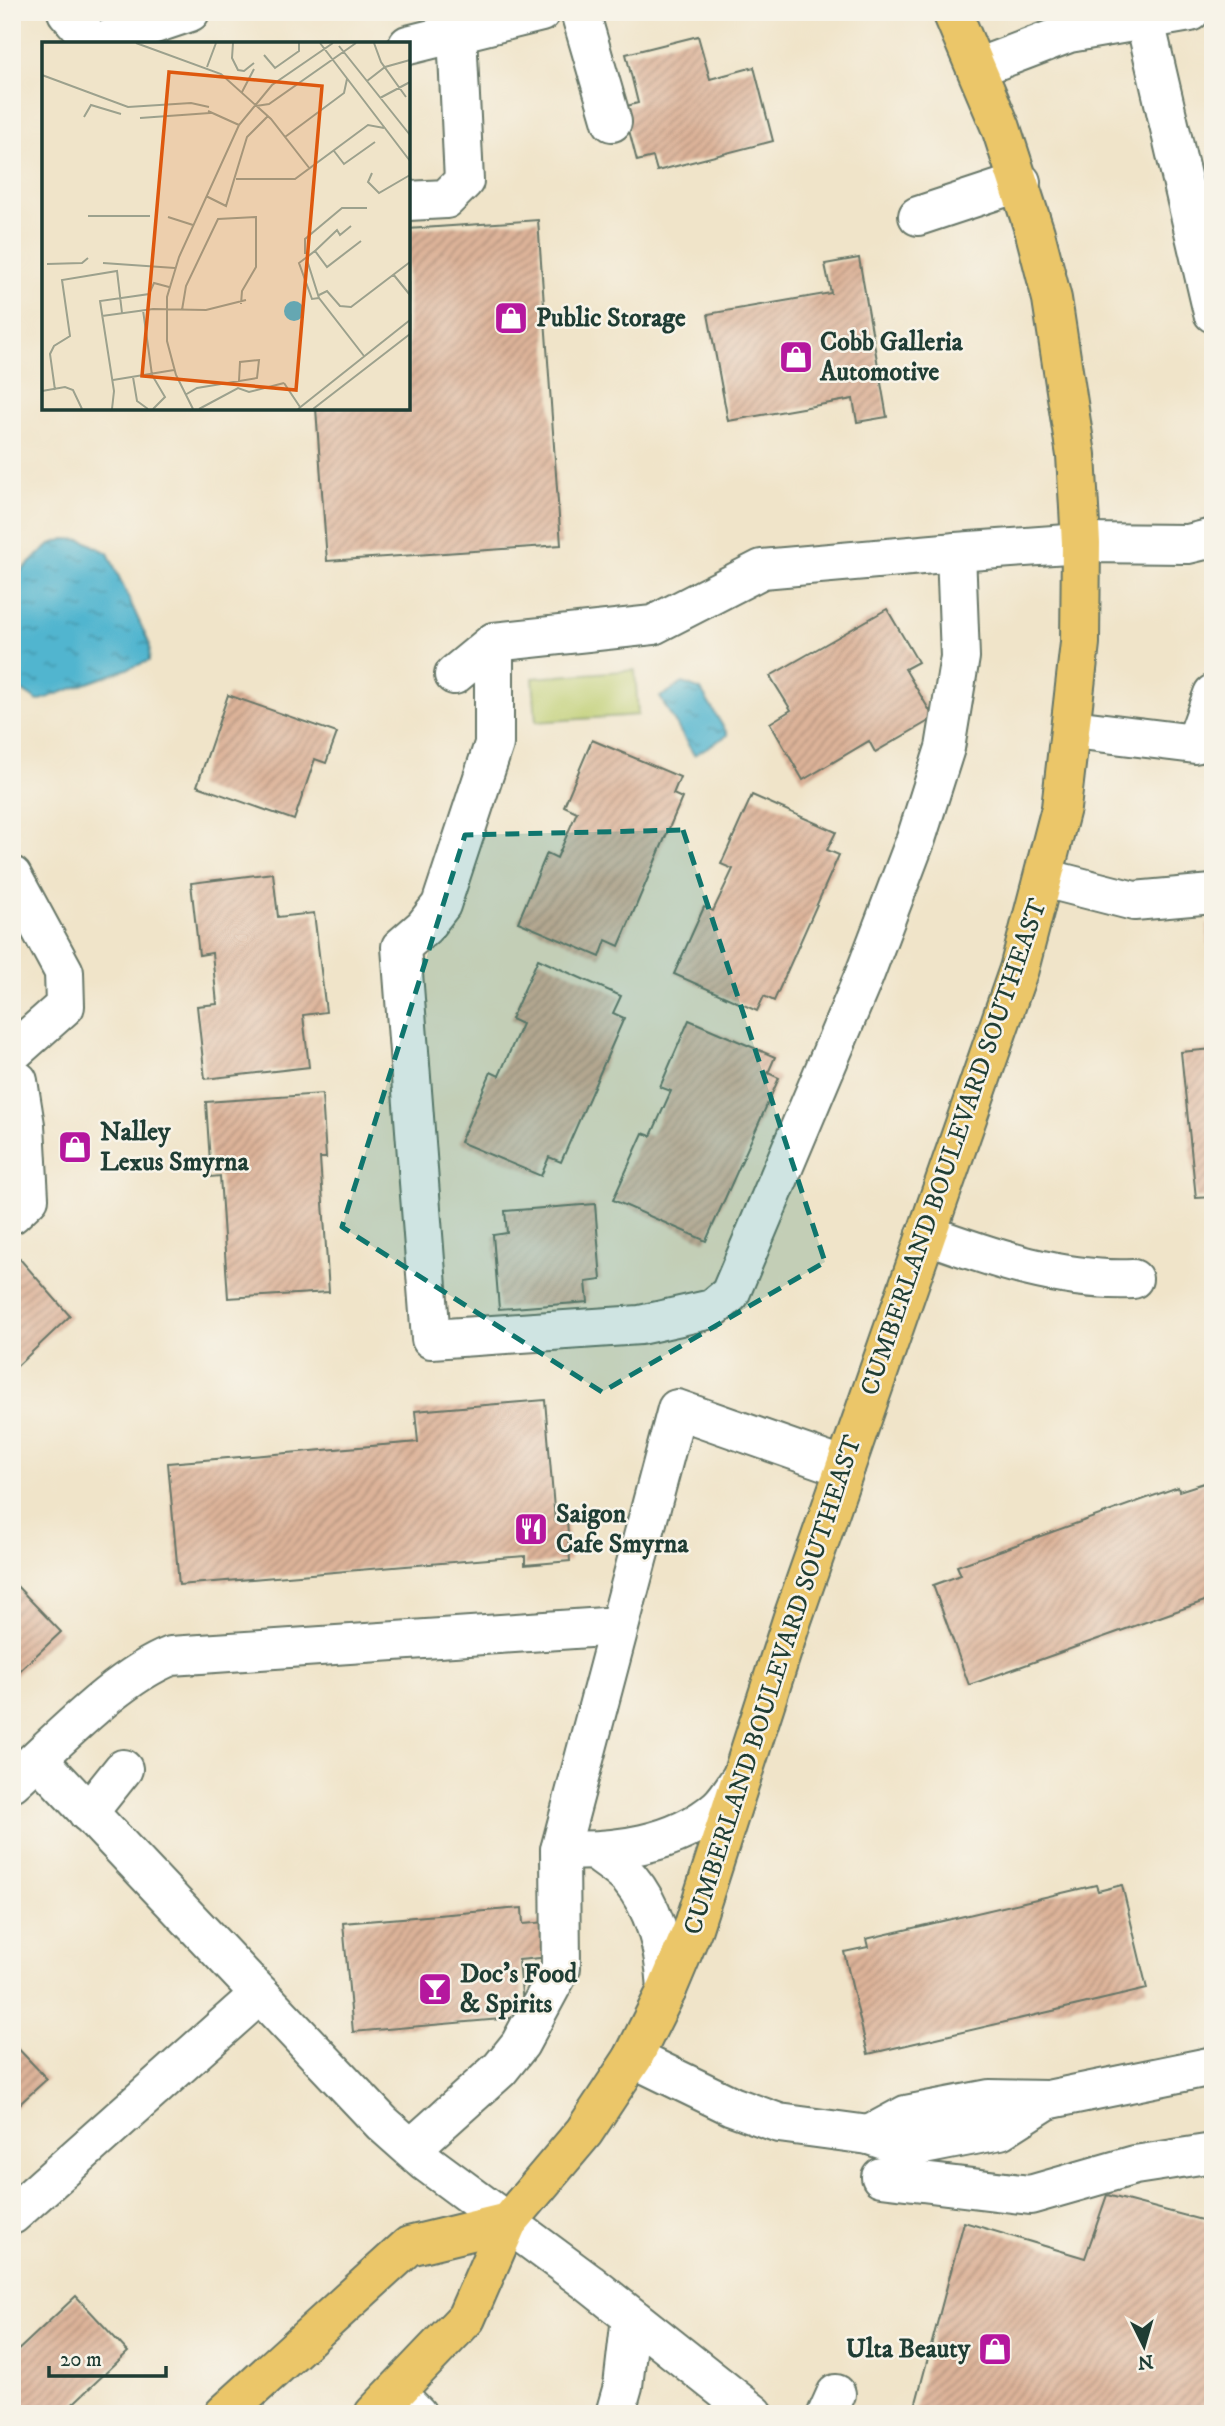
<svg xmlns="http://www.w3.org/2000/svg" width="1225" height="2426" viewBox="0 0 1225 2426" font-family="'IM FELL DW Pica',serif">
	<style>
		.grass { fill: #bece71; stroke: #6e8652; stroke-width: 2 }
		.water { fill: url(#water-ripples); stroke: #387982; stroke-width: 2 }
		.building { fill: url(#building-hatch) }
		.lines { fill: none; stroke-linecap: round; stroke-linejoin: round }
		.minor-casing { stroke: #687768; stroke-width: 42 }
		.major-casing { stroke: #687768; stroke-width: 42 }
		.minor { stroke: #fff; stroke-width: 38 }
		.major { stroke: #ebc669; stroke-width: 38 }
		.marked { fill: #0f766e; fill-opacity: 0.2; stroke: #0f766e; stroke-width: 5; stroke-dasharray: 14 9; stroke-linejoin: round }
		.labels { text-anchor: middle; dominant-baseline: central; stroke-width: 5; stroke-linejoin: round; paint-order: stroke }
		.poi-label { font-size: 26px; font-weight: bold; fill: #1f3d34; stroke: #f7f3e8; text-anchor: start }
		.street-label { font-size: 26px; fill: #1f3d34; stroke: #f7f3e8 }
		.inset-road { fill: none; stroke: #9ca18d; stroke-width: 2 }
		.view { fill: #de580e; fill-opacity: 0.15; stroke: #de580e; stroke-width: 3.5 }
		.inset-edge { fill: none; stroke: #1f3d34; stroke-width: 3.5 }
	</style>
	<defs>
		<pattern id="water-ripples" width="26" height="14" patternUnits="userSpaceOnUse" patternTransform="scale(1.75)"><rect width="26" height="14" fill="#51b5cf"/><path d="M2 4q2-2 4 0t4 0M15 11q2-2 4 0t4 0" fill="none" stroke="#4394a9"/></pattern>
		<pattern id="building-hatch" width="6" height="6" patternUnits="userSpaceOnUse" patternTransform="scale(1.75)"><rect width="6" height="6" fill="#ddb399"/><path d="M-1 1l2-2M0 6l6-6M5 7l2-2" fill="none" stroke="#b3937e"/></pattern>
	</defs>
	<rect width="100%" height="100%" fill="#f7f3e8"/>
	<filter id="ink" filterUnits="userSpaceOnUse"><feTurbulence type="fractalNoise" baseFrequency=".0143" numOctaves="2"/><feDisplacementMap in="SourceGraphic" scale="14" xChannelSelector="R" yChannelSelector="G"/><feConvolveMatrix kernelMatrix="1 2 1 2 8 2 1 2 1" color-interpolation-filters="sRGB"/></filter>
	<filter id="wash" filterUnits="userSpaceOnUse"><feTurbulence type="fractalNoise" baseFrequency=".00686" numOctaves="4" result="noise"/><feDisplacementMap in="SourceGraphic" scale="28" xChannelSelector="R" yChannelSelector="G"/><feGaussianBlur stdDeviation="1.57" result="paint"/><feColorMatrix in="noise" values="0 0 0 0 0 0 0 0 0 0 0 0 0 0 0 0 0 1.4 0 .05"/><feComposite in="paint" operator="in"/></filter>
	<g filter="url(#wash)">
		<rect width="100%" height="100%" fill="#f0e4c9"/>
		<path class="grass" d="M635,670L638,715L536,722L533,678Z"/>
		<g class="water">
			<path d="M65,539L83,540L108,553L150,645L149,661L38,701L12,684V579L51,544Z"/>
			<path d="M683,683L701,690L728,735L694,755L660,697Z"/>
		</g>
		<g id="blocks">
			<g class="building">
				<path d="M698,36L710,79L754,67L773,141L657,171L653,157L637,161L623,107L638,103L626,54Z"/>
				<path d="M538,220L561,545L327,561L316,408H408V229Z"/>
				<path d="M859,258L887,417L857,422L853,399L728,421L708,314L831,293L825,264Z"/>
				<path d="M887,609L918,662L905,669L934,718L875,752L869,741L803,780L770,723L791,710L770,676Z"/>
				<path d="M228,695L337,733L326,763L315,759L294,820L197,786Z"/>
				<path d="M592,740L680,777L673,794L682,798L619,946L606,940L600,957L518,922L547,853L557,858L577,812L564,806Z"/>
				<path d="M752,795L836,832L827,850L839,855L774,1001L764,996L757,1011L674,974L704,907L713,911L733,869L721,864Z"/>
				<path d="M273,873L278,917L314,913L326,1012L303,1015L309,1067L205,1079L197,1006L217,1004L212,953L199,955L191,883Z"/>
				<path d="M1207,925H1213V998H1211Z"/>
				<path d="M538,959L621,996L613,1013L624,1018L561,1162L549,1157L541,1176L460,1142L491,1072L499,1076L522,1024L511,1019Z"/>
				<path d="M689,1020L775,1057L768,1073L779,1078L706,1241L613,1200L643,1133L651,1136L671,1091L660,1087Z"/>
				<path d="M1213,1049V1197L1196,1198L1181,1052Z"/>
				<path d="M322,1094L326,1158H320L329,1292L228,1298L220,1176L211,1177L206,1102Z"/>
				<path d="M595,1204L601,1280L586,1282L588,1302L499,1309L493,1235L507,1233L505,1211Z"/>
				<path d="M12,1250L70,1316L12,1371Z"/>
				<path d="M545,1400L555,1521L567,1520L570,1561L525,1565V1556L179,1585L168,1463L418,1442L415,1411Z"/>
				<path d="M1204,1483L1207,1489L1213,1487V1598L969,1685L933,1585L961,1575L957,1566L1178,1487L1179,1491Z"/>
				<path d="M12,1581L61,1632L12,1678Z"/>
				<path d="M1096,1885L1098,1891L1122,1885L1147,1989L868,2054L844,1952L868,1947L866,1939Z"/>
				<path d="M522,1908L523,1924L546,1922L550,1957L519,1960L524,2017L353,2032L343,1923Z"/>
				<path d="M12,2042L47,2079L12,2111Z"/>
				<path d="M1107,2195L1213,2223V2414H913L964,2222L1085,2258Z"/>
				<path d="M76,2296L128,2352L62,2414H12V2356Z"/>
			</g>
		</g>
	</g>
	<g filter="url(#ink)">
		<use href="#blocks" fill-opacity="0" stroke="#687768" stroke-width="2"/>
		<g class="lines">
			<g class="minor-casing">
				<g id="minor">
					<path d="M67,12L95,44"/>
					<path d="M580,12L612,122"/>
					<path d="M1140,12L1145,21L1213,313"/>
					<path d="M95,44L190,12"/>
					<path d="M408,45L541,12"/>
					<path d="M977,68L1069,33L1190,12"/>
					<path d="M408,201L446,199L464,181L457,33"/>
					<path d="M918,216L1021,182"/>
					<path d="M494,642V744L441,905L424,927L401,947L431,1339L640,1325L712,1309L730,1294L864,976L916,839L945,748L960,657L956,552"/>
					<path d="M454,675L494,642L653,625L762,569L956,552L1081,543L1188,544L1213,538"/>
					<path d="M1073,729L1195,744L1213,694"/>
					<path d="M12,876L64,972L65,1006L12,1053"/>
					<path d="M1044,878L1134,901L1213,894"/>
					<path d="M12,1214L29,1198L25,1125L18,1081"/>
					<path d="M926,1234C991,1258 1063,1282 1133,1279"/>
					<path d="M38,1759L382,2123L427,2163L589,2283L754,2414"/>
					<path d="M12,1782C57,1742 117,1677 171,1656L619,1626"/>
					<path d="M88,1813L123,1769"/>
					<path d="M560,1850C613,1853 676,1845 718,1808C727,1800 734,1787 741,1778"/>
					<path d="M596,1852C607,1860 621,1869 630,1879C656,1910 665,1952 667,1990"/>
					<path d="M633,2058L732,2106L779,2123L869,2135L908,2148L1000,2130L1047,2100"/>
					<path d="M869,2135L906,2115L990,2099L1047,2100L1213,2066"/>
					<path d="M413,2147L500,2069L520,2044L561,1968L560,1850L677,1409L845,1468"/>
					<path d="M881,2177L1030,2195L1135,2165L1213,2153"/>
					<path d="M12,2215L260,1994"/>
					<path d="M396,2393L417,2414"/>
					<path d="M615,2414L623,2386L631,2317"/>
					<path d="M827,2414L836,2394"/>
				</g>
			</g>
			<g class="major-casing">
				<g id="major">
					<path d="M224,2414L409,2246L508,2222"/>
					<path d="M374,2414L466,2318L508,2222L584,2132L633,2058L667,1990L693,1928L792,1620L1019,969L1061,808L1080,643L1081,543L1076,455L1052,299L1035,233L1001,128L952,12"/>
				</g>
			</g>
			<use href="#minor" class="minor"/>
			<use href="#major" class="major"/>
		</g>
	</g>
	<path class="marked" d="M683,830L825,1262L602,1392L342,1227L465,835Z"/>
	<defs>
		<g id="shop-square" transform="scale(1.75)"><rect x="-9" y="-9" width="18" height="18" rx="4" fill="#b5179e" stroke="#f7f3e8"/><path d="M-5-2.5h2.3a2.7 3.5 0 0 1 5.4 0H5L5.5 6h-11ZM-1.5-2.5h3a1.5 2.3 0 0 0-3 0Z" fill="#fff"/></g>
		<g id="restaurant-square" transform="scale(1.75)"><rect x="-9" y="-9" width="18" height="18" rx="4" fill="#b5179e" stroke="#f7f3e8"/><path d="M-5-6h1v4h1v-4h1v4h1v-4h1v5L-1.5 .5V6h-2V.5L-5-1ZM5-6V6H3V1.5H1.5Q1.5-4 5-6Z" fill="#fff"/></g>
		<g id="bar-square" transform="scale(1.75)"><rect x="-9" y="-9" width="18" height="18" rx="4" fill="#b5179e" stroke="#f7f3e8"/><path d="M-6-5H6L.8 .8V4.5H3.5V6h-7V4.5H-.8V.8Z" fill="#fff"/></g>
	</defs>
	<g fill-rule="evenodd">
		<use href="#shop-square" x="511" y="318"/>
		<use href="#shop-square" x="796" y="357"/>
		<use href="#shop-square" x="75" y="1147"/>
		<use href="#restaurant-square" x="531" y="1529"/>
		<use href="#bar-square" x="435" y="1989"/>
		<use href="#shop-square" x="995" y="2349"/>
	</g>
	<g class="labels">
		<g class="poi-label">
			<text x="536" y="318">Public Storage</text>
			<text x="820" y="342">Cobb Galleria<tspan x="820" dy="30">Automotive</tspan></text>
			<text x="100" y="1132">Nalley<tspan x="100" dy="30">Lexus Smyrna</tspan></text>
			<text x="556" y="1514">Saigon<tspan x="556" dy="30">Cafe Smyrna</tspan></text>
			<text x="460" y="1974">Doc's Food<tspan x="460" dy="30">&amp; Spirits</tspan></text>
			<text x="970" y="2349" text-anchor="end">Ulta Beauty</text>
		</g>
		<g class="street-label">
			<text transform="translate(954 1147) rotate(-71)">CUMBERLAND BOULEVARD SOUTHEAST</text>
			<text transform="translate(773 1685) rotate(-72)">CUMBERLAND BOULEVARD SOUTHEAST</text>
		</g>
	</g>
	<g transform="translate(42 42)">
		<rect width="368" height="368" fill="#f0e4c9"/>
		<path d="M242 269a10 10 0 1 1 20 0a10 10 0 1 1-20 0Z" fill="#51b5cf"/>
		<path class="inset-road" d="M94,1L179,32L229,77L268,127M191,1L190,16L196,28L202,29L212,21M278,1L368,119M332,1L339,20L364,55M297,4L368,93M222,13L233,26L257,9V1M165,25L174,1M0,33L86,65L149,61L167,65M325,39L343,25L368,18M200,50L212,27M338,56L368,40M214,64L227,62L314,1M166,69L197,83M42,75L49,63L79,72M98,76L168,71M243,95L302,51L305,37M292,109L302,122L333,100M330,131L326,140L337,151L368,133M194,137H253L326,83L342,86M164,154L184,164L205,95L226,74M46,174H108M126,175L151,183M273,209L295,188L298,193L309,184M263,212V197L300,166H325M265,218L277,256L322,314M61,221L133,226M5,222L40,221L46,216M351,232L368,253M277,253L285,249L298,264L309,265L368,220M277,256L270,257L257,221L273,209L285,225L319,199M101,268L110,333L123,355L111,367M140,268L144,244L176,177L214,175V225L200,249L199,262M60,274L111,267L164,268L204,258M91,335L95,359L106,367M71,338L132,328M242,341L258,365M13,348L8,312L12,304L28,294L20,238L75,229L80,271M0,349L23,345L31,348L40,367M143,353L155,346L215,336L217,318L198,320L197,339M70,367L72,349L58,259L107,252L112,241L127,245M151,367L134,333L125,299V255L137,215L197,83L230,43L291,1M157,367L196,346L207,350L242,341M256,367L368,278M271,367L368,292"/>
		<path class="view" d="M127,30L280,44L254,348L100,334Z"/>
		<rect width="368" height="368" class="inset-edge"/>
	</g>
	<rect width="1225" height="2426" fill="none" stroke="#f7f3e8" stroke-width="42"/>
	<g transform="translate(1144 2346) rotate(175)" stroke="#f7f3e8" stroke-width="5" paint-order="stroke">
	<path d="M0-5L12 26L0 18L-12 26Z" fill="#1f3d34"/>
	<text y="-10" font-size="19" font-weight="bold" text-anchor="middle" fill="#1f3d34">N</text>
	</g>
	<path d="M49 2366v10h117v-10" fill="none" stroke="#1f3d34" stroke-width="3.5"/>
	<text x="60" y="2366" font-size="21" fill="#1f3d34" stroke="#f7f3e8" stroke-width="5" paint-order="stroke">20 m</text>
</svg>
